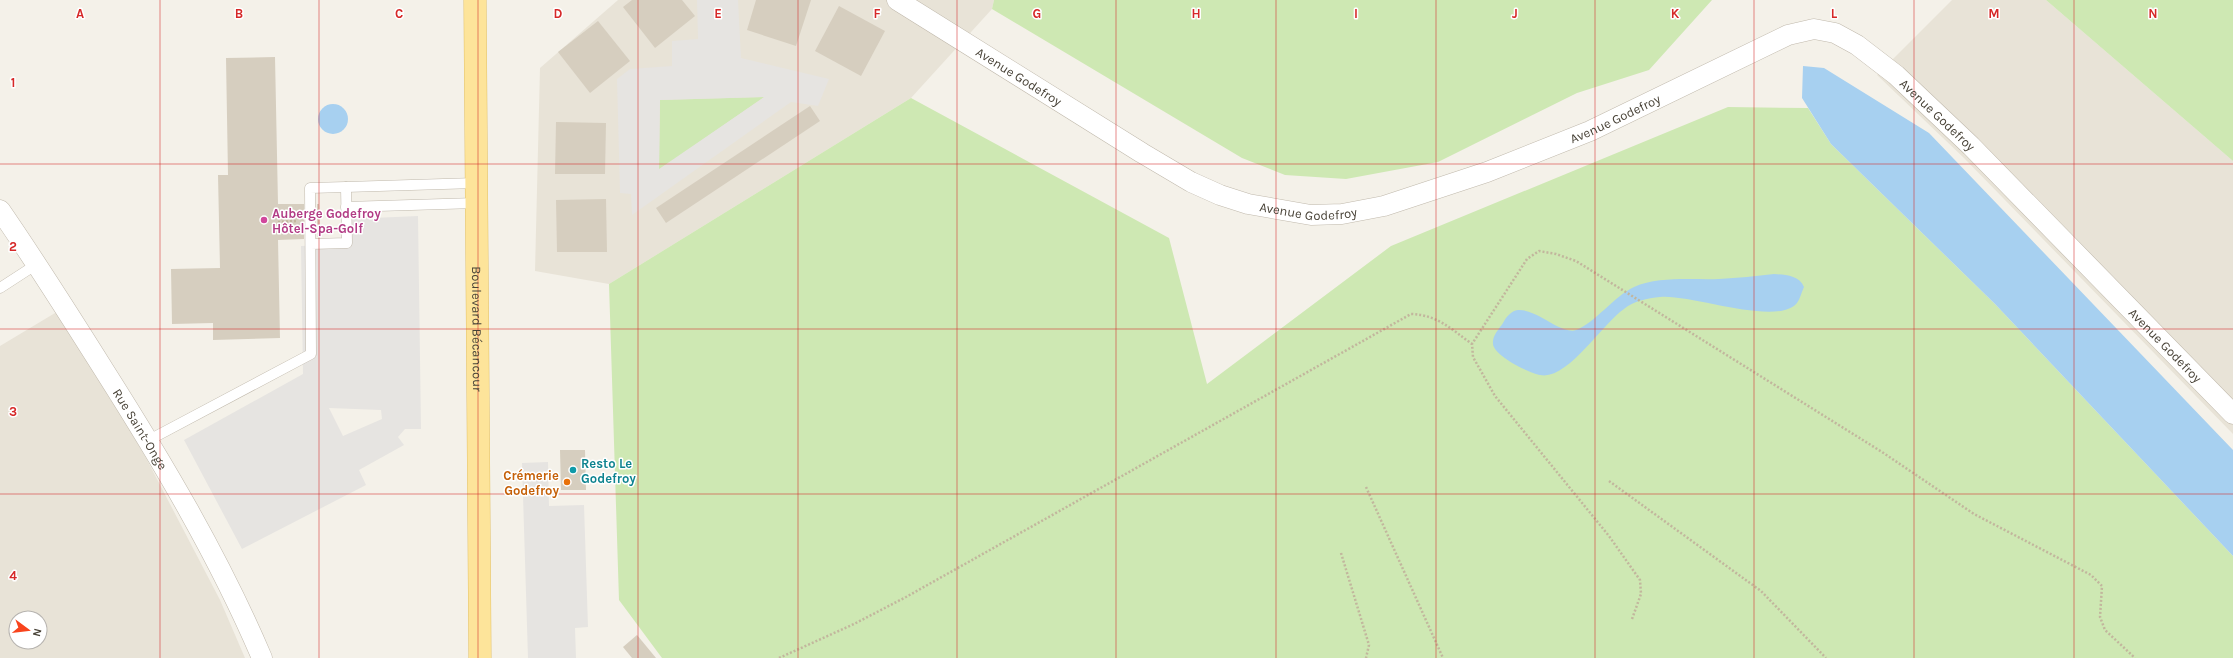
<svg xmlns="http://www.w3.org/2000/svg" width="2233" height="658" viewBox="0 0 2233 658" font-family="Karla,sans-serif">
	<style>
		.residential { fill: #e8e3d7; fill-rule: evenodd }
		.green { fill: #cee8b3 }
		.parking { fill: #e6e4e1; fill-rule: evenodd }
		.water { fill: #a7d0f0 }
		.building { fill: #d6cebf }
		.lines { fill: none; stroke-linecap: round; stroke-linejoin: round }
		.service-casing { stroke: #c0b9ac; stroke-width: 11 }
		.minor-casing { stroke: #c0b9ac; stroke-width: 21 }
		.primary-casing { stroke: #e3c269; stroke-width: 23 }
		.path { stroke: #c2b69d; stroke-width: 2.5; stroke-dasharray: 2 2; stroke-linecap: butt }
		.service { stroke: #fff; stroke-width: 10 }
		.minor { stroke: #fff; stroke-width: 20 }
		.primary { stroke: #fde49a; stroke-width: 22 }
		.grid { fill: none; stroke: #d62828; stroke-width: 1; stroke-opacity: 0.55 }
		.hotel-dot { fill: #d1479c; stroke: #fff; stroke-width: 1.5 }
		.culture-dot { fill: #0f9aa8; stroke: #fff; stroke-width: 1.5 }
		.food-dot { fill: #e8710a; stroke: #fff; stroke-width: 1.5 }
		.labels { text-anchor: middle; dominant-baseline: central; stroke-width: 3; stroke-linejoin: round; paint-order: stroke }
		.street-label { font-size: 13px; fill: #484237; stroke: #fff }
		.hotel-label { font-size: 13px; font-weight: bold; fill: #b23c85; stroke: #fff; text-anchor: start }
		.culture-label { font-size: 13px; font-weight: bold; fill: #0d838f; stroke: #fff; text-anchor: start }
		.food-label { font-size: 13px; font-weight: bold; fill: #c56008; stroke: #fff; text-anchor: end }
		.grid-label { font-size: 13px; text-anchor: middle; font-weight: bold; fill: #d62828; stroke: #fff; stroke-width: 3; stroke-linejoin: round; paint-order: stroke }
	</style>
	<rect width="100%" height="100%" fill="#f4f1e9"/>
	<g class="residential">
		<path d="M618,0H994L992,9L911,98L609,284L535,271L540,68Z"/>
		<path d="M1952,0H2046L2233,161V434L1964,158L1877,75Z"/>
		<path d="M60,310L146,458L220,600L245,658H0V346ZM16,618H40V642H16Z"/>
	</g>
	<g class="green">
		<path d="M994,0H1712L1649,70L1577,93L1438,162L1346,179L1285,175L1242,158L992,9Z"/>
		<path d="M2046,0H2233V161Z"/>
		<path d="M764,97L659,170L660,100Z"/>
		<path d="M911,98L1169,238L1207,384L1391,246L1728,107L1808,108L1831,144L1995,304L2233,556V658H662L619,600L609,284Z"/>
	</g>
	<g class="parking">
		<path d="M697,0H738L741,58L829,79L818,106L791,102L632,215L631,194L620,193L617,79L630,69L672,66V41L698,39ZM764,97L763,98L659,169L660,100Z"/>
		<path d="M418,216L421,429H405L398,437L404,445L359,470L366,485L242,549L184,440L303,374L301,246L350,244V219ZM329,408L381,410L382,419L343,436Z"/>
		<path d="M548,462L549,506L584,505L588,627L575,628L576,658H528L522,463Z"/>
	</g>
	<g class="water">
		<path d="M1803,66L1824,68L1929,133L2233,450V556L1995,304L1831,144L1802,98Z"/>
		<circle cx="333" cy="119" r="15"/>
		<path d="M1774,274C1785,275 1799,275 1804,287C1802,291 1800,299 1797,303C1777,327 1692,294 1660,297C1648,298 1633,301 1624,309C1602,324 1567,381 1540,375C1529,373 1494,356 1493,344C1492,336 1499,329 1503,323C1506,317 1511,311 1518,310C1531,309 1548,322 1559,327C1564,329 1571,332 1576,330C1595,323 1613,297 1634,287C1659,276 1692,280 1719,279C1738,278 1756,276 1774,274Z"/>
	</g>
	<g class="building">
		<path d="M632,0H682L695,16L655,48L623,7Z"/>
		<path d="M756,0H811L796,46L747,30Z"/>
		<path d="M839,6L885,31L861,76L815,51Z"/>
		<path d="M598,21L630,61L590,93L558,52Z"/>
		<path d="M275,57L278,204H304V239L278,240L280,338L213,340V323L172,324L171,269L220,268L218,175H228L226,58Z"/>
		<path d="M810,106L820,121L666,223L656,208Z"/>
		<path d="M556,122L606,123L605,174H555Z"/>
		<path d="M606,199L607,252H557L556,200Z"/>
		<path d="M317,204H319L320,237H317Z"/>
		<path d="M560,450H585L586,490H561Z"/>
		<path d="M637,635L656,658H632L623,647Z"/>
	</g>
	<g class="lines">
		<g class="service-casing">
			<g id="service">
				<path d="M346,187L476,183"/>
				<path d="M346,207L476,203"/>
				<path d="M0,288L37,264"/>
				<path d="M149,440L311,354L310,188L346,187L347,243L311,244"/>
			</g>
		</g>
		<g class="minor-casing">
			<g id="minor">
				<path id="s1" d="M897,0L1142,153L1191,182L1220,195L1248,204L1311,215L1342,214L1384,206L1487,172L1590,131L1788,35L1814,29L1835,33L1857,45L1896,75L1971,146L2233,414"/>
				<path id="s2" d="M0,210C36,262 70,316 104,370C163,463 219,557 262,658"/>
			</g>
		</g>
		<g class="primary-casing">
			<g id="primary">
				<path id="s3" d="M475,0L480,658"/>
			</g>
		</g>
		<g class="path">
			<path d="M278,222L297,221"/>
			<path d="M1609,481L1761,591L1826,658"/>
			<path d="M1366,487L1443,658"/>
			<path d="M1341,553L1369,645L1366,658"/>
			<path d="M1632,619L1641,594L1640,580L1609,536L1495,396L1473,357L1472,344L1527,259L1539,251L1556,254L1576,261L1882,452L1974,514L2091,575L2102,586L2100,617L2105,630L2135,658"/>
			<path d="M779,658L854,624L906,597L1411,314C1438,315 1451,329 1472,344"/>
		</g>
		<use href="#service" class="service"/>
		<use href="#minor" class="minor"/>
		<use href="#primary" class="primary"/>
	</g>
	<path class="grid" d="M160,0V658M319,0V658M478,0V658M638,0V658M798,0V658M957,0V658M1116,0V658M1276,0V658M1436,0V658M1595,0V658M1754,0V658M1914,0V658M2074,0V658M0,164H2233M0,329H2233M0,494H2233"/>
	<circle class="hotel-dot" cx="264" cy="220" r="4"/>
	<circle class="culture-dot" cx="573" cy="470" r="4"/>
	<circle class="food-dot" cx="567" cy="482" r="4"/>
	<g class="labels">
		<g class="street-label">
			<text stroke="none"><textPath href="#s1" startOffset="144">Avenue Godefroy</textPath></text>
			<text stroke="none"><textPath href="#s1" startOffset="1164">Avenue Godefroy</textPath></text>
			<text stroke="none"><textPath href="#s1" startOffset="792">Avenue Godefroy</textPath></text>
			<text stroke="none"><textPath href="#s1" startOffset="468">Avenue Godefroy</textPath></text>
			<text stroke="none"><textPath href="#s3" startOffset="329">Boulevard Bécancour</textPath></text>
			<text stroke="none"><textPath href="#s1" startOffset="1488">Avenue Godefroy</textPath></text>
			<text stroke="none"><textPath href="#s2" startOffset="260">Rue Saint-Onge</textPath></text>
		</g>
		<g class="hotel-label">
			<text x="272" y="213">Auberge Godefroy<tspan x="272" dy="15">Hôtel-Spa-Golf</tspan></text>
		</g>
		<g class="culture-label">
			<text x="581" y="463">Resto Le<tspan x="581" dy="15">Godefroy</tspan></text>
		</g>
		<g class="food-label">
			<text x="559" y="475">Crémerie<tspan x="559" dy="15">Godefroy</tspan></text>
		</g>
	</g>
	<g class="grid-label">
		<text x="80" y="18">A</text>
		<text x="239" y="18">B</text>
		<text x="399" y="18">C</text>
		<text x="558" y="18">D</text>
		<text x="718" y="18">E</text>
		<text x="877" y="18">F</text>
		<text x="1037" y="18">G</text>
		<text x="1196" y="18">H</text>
		<text x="1356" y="18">I</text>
		<text x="1515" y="18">J</text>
		<text x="1675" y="18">K</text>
		<text x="1834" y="18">L</text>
		<text x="1994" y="18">M</text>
		<text x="2153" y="18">N</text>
		<text x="13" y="87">1</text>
		<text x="13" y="251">2</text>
		<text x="13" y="416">3</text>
		<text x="13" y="580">4</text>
	</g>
	<g transform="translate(28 630) rotate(105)"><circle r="19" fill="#ffffff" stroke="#b6b3af"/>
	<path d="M0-3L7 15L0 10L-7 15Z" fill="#f8441d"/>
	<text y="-6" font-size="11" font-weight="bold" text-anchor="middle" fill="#484237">N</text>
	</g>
</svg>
